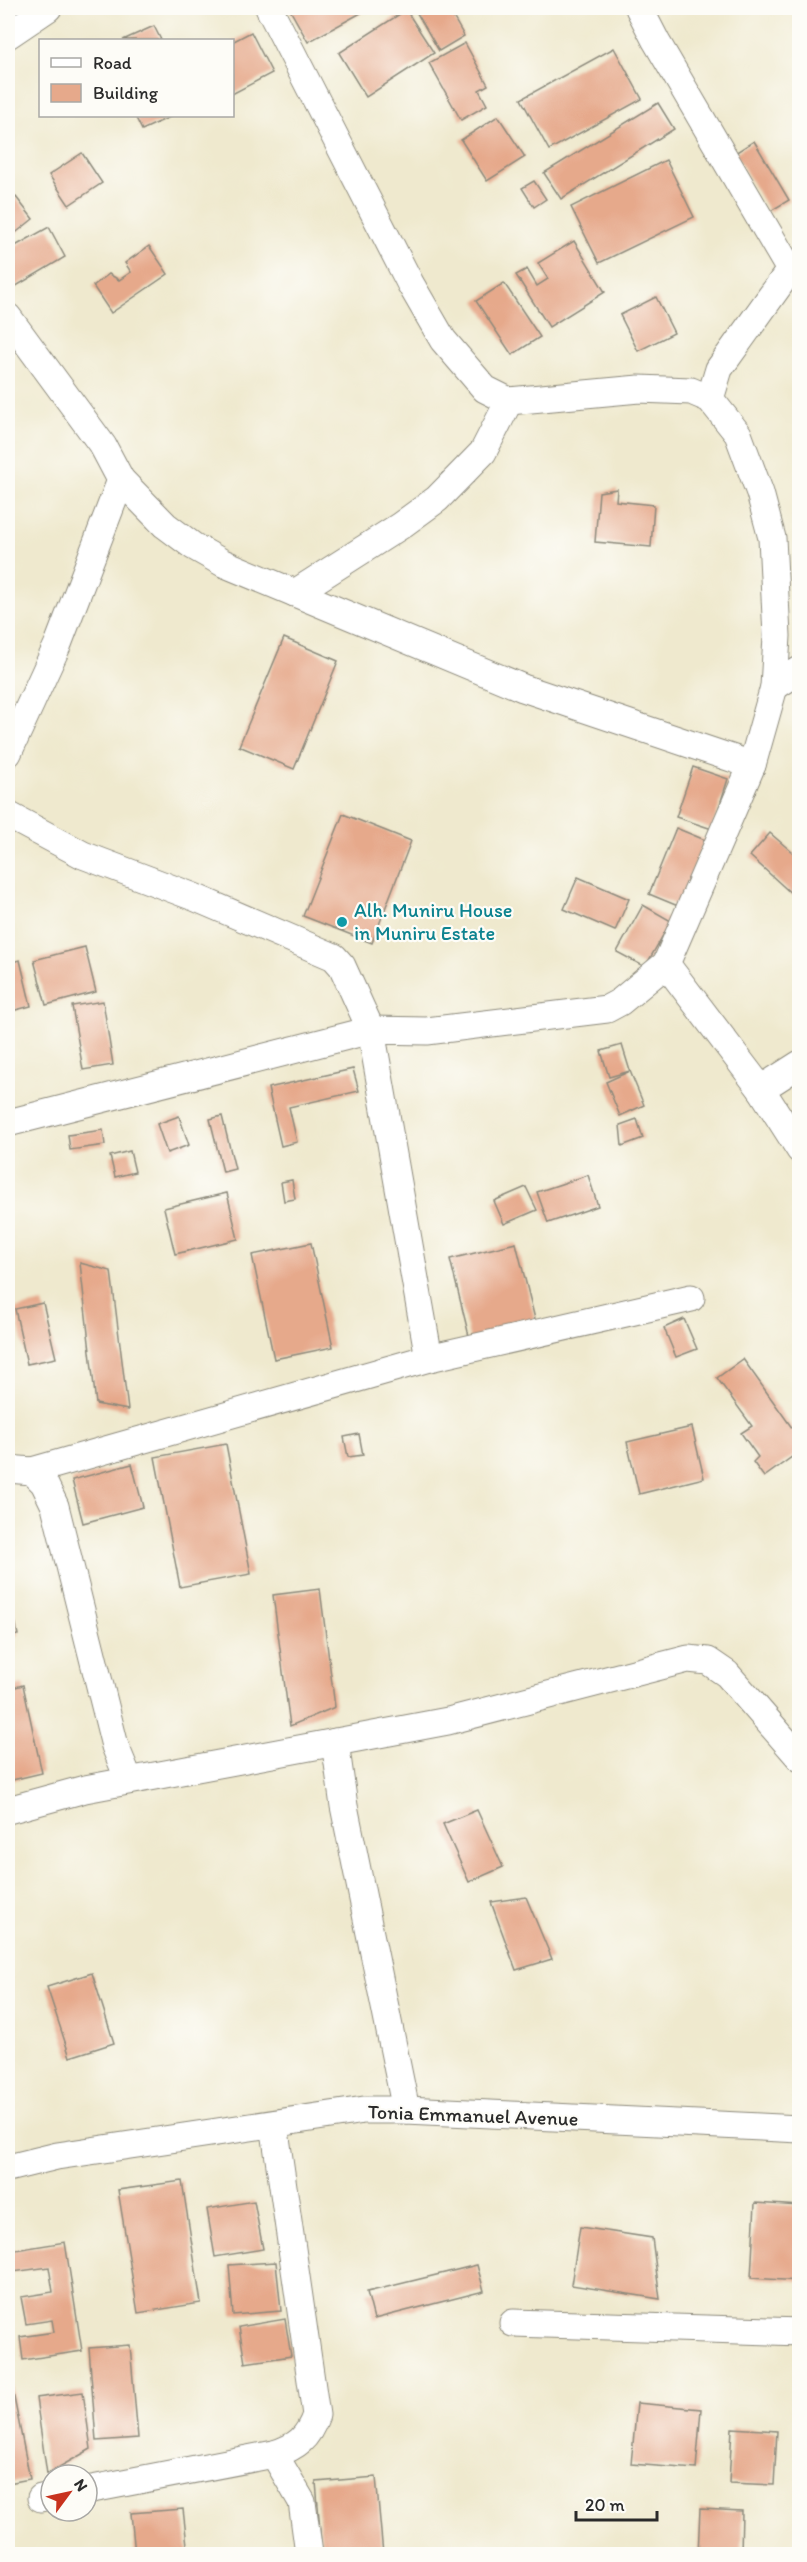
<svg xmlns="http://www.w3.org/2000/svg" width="807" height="2562" viewBox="0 0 807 2562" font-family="Itim,sans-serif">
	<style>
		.building { fill: #e6a98b }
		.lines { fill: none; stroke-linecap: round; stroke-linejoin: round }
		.minor-casing { stroke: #8d8a7c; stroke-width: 29 }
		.minor { stroke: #fff; stroke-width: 27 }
		.culture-dot { fill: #0f9aa8; stroke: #fdfcf7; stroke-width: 2 }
		.labels { text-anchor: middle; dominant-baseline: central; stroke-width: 4.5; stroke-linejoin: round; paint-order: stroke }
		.culture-label { font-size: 20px; fill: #0d838f; stroke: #fdfcf7; text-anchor: start }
		.street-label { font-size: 20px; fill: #2b2b2b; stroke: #fdfcf7 }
	</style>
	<rect width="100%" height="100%" fill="#fdfcf7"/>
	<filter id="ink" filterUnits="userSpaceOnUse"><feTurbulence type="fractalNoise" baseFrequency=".0167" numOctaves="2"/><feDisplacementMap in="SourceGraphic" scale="12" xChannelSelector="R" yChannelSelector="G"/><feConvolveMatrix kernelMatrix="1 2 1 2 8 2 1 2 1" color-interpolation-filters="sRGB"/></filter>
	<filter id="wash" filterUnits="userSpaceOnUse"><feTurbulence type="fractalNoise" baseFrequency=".008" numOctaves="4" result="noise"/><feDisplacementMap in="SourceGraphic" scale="24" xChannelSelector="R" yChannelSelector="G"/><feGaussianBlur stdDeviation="1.35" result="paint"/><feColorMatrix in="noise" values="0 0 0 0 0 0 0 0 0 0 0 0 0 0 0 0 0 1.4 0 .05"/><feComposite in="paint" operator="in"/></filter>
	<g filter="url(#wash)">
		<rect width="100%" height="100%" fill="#efe9ce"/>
		<g id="blocks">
			<g class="building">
				<path d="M289,8H370L308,42Z"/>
				<path d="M414,8H448L464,36L439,51Z"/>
				<path d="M406,10L434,53L366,97L339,53Z"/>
				<path d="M154,26L161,40H123Z"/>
				<path d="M251,32L272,73L232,94V42Z"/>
				<path d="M465,43L488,85L479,90L487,105L461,120L429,63Z"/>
				<path d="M614,48L642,99L549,150L521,99Z"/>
				<path d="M658,103L674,129L561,199L544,173Z"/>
				<path d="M135,116H172L142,130Z"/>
				<path d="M498,116L525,157L487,181L461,140Z"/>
				<path d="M754,141L789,200L769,212L735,153Z"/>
				<path d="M82,153L102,183L69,205L49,175Z"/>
				<path d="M666,160L694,217L599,263L571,207Z"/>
				<path d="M534,181L546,199L534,207L522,188Z"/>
				<path d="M16,197L33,219L8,239V204Z"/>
				<path d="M49,227L65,257L8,291V250Z"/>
				<path d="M574,241L605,292L549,327L516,275L527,269L537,286L548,279L538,263Z"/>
				<path d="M149,246L168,274L111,313L93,286L109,274L119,280L131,272L125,263Z"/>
				<path d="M504,283L540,337L512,355L476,301Z"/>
				<path d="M656,297L674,333L638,351L620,315Z"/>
				<path d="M617,489L616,501L654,505L651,547L595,542L599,492Z"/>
				<path d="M284,638L338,661L294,769L239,746Z"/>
				<path d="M693,767L728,779L712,829L676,817Z"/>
				<path d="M343,814L411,841L372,943L303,916Z"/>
				<path d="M676,828L705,840L678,906L649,894Z"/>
				<path d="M770,833L800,859V890L794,896L750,856Z"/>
				<path d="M578,877L629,899L615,931L564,909Z"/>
				<path d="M643,905L671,921L645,967L617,952Z"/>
				<path d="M85,947L96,992L46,1005L34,960Z"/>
				<path d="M20,960L31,1006L8,1012V963Z"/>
				<path d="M103,1001L113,1065L83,1070L72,1006Z"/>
				<path d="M622,1045L630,1071L609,1077L601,1051Z"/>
				<path d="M353,1069L359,1091L289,1107L297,1142L281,1146L268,1088Z"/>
				<path d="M630,1071L644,1105L620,1116L606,1082Z"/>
				<path d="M179,1116L189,1145L167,1153L157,1124Z"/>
				<path d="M222,1116L235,1169L223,1172L210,1119Z"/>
				<path d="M637,1119L643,1138L622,1146L620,1125Z"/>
				<path d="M103,1130L105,1145L70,1150L68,1135Z"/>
				<path d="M130,1151L135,1172L115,1177L110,1156Z"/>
				<path d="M588,1175L598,1206L548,1223L537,1192Z"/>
				<path d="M292,1180L295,1199L284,1201L281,1182Z"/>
				<path d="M526,1187L537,1210L504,1224L494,1201Z"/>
				<path d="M227,1193L238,1239L175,1254L164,1208Z"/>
				<path d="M311,1243L333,1347L274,1359L252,1255Z"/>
				<path d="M516,1243L537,1327L471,1344L450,1259Z"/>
				<path d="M80,1263L111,1271L128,1410L96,1404Z"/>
				<path d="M43,1303L56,1358L27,1364L15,1309Z"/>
				<path d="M684,1319L697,1349L676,1357L664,1328Z"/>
				<path d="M743,1359L800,1439V1451L764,1477L753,1462L758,1457L741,1433L752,1426L717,1378Z"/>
				<path d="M692,1427L704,1478L639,1494L627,1442Z"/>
				<path d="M359,1434L363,1455L348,1457L344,1437Z"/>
				<path d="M226,1444L251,1574L180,1587L155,1457Z"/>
				<path d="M132,1464L143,1507L83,1523L72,1480Z"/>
				<path d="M8,1588L18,1635L8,1637Z"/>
				<path d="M320,1589L335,1707L290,1726L273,1595Z"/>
				<path d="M23,1685L42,1773L8,1781V1689Z"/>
				<path d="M477,1810L503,1867L469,1882L443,1824Z"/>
				<path d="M526,1897L552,1959L516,1970L491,1902Z"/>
				<path d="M92,1973L114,2043L70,2057L47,1987Z"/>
				<path d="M182,2181L201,2303L138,2313L118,2190Z"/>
				<path d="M254,2201L263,2249L215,2257L207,2209Z"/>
				<path d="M755,2203L800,2206V2281L751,2278Z"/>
				<path d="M580,2227L652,2238L660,2299L571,2285Z"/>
				<path d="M65,2242L82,2351L23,2360L20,2337L54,2332L52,2320L26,2324L21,2297L53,2292L49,2267L13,2272L9,2251Z"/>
				<path d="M276,2262L281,2311L233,2315L229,2265Z"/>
				<path d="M477,2265L484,2291L374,2319L367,2292Z"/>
				<path d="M285,2319L291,2356L245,2363L239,2327Z"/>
				<path d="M130,2345L138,2438L96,2441L89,2348Z"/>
				<path d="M8,2367L30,2479L8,2483Z"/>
				<path d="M83,2392L91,2449L47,2474L36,2398Z"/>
				<path d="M637,2403L701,2409L696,2469L631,2464Z"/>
				<path d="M732,2428L777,2431L774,2485L729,2483Z"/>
				<path d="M376,2477L383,2554H322L316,2482Z"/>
				<path d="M183,2509L188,2554H135L131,2513Z"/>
				<path d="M700,2509L742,2511L741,2554H698Z"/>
			</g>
		</g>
	</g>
	<g filter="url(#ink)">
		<use href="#blocks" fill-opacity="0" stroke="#8d8a7c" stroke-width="1.5"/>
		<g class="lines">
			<g class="minor-casing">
				<g id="minor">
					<path d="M269,8L410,283L443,340L485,389L509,401L639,389L691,391L710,399L738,434L760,493L772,538L777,636L774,687L752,765L666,964L620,1002L607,1009L427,1031L371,1030L429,1358"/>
					<path d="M639,8L656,41L790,270"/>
					<path d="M8,35L48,8"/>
					<path d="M8,317L103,446L121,480L165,525L193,546L223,563L295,593L400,526L437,499L483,452L509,401"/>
					<path d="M710,399L719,369L790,270L800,263"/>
					<path d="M295,593L523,688L752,765"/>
					<path d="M774,687L800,670"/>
					<path d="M8,753L58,644L121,480"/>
					<path d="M8,815L83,855L194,897L334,957L342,966L371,1030L8,1123"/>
					<path d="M666,964L761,1089L800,1150"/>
					<path d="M761,1089L800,1064"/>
					<path d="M8,1469L32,1471L44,1483L55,1506L115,1746L129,1780"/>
					<path d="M32,1471L429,1358L691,1298"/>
					<path d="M335,1742L344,1806L406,2110"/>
					<path d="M8,1810L85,1789L448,1721L688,1659L708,1661L727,1674L800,1758"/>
					<path d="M8,2168L57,2156L364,2110H406L800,2129"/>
					<path d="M513,2323L800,2332"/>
					<path d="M274,2454L302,2502L309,2554"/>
					<path d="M87,2490L274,2454C297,2447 308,2438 316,2415L274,2124"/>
					<path d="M41,2498L51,2496"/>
				</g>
			</g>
			<use href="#minor" class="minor"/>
		</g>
	</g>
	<circle class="culture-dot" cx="342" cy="922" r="6"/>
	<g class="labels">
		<g class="culture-label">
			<text x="354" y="910">Alh. Muniru House<tspan x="354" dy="23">in Muniru Estate</tspan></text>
		</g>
		<g class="street-label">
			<text transform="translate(473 2115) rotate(2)">Tonia Emmanuel Avenue</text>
		</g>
	</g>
	<rect width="807" height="2562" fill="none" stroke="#fdfcf7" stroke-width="30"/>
	<rect x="39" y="39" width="195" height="78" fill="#fdfcf7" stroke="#a9a8a5" stroke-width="1.5"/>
	<rect x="51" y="58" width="30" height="9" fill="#ffffff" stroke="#a9a8a5" stroke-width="1.5"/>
	<text x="93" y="69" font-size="18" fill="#2b2b2b">Road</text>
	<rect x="51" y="84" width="30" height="18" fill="#e6a98b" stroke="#a9a8a5" stroke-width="1.5"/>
	<text x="93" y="99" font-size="18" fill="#2b2b2b">Building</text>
	<g transform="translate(69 2493) rotate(57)"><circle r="28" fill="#fdfcf7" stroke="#a9a8a5" stroke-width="1.5"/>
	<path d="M0-4.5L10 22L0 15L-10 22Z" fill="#c8321e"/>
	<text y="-9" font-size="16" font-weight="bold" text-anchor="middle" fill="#2b2b2b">N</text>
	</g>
	<path d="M576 2511v9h81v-9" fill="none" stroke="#2b2b2b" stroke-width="3"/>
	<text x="585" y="2511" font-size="18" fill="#2b2b2b" stroke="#fdfcf7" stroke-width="4.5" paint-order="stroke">20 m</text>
</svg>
